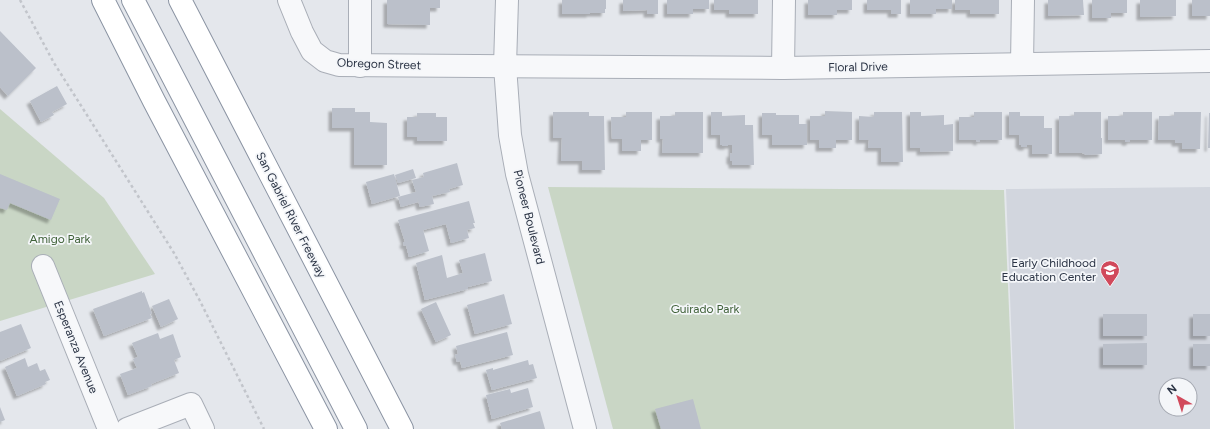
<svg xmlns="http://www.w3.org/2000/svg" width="1210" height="429" viewBox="0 0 1210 429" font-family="Figtree,sans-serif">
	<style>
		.built { fill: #d2d6de; fill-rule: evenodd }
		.green { fill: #c9d6c5 }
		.building { fill: #bbc0ca; filter: url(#shadow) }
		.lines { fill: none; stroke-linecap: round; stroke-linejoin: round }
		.minor-casing { stroke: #a9aeb7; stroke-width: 24 }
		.highway-casing { stroke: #8b94a3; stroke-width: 24 }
		.path { stroke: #c2c5cb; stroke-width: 2.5; stroke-dasharray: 3 3; stroke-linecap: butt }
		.minor { stroke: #f7f8fa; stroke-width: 22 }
		.highway { stroke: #fff; stroke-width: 22 }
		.labels { text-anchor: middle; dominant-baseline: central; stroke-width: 3.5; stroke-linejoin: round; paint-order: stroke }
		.street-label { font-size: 12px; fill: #2b3445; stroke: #f4f6f9 }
		.park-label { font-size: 12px; fill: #3f6138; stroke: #f4f6f9 }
		.poi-label { font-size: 12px; fill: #2b3445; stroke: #f4f6f9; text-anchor: end }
	</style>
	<defs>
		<filter id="shadow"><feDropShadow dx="-3.5" dy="3.5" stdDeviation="1" flood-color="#0004"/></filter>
	</defs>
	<rect width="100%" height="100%" fill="#e4e7ec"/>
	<path class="built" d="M1210,187V429H1015L1006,189ZM1166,385H1190V409H1166Z"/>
	<g class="green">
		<path d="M0,109L104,198L155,274L0,321Z"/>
		<path d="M548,187L1004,190L1014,429H613Z"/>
	</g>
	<g class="building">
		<path d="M387,0H440V8H430V25L387,24Z"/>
		<path d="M562,0H606V9H605V13H590V14H562Z"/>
		<path d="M623,0H658V14H647V10L623,11Z"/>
		<path d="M667,0H709V9H693V14H667Z"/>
		<path d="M714,0H758V14H729V10H714Z"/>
		<path d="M808,0H852V10H837V15H808Z"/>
		<path d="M867,0H901V14H891V10H867Z"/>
		<path d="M910,0H952V9H936V14H910Z"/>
		<path d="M955,0H999V14H970V10H955Z"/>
		<path d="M1048,0H1083L1084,15L1048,16Z"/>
		<path d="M1092,0H1127V13H1111V18H1092Z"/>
		<path d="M1140,0H1176V16L1140,17Z"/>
		<rect x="1192" y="0" width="18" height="16"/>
		<path d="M0,31L36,68L8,96L0,87Z"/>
		<path d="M57,86L67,104L52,112L54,115L41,122L30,101Z"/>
		<path d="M332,108H355V112H370V122L387,123V165H354V128H332Z"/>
		<path d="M825,111L852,112V140H836V148H819V140H810V116H825Z"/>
		<path d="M553,112H589V116H604L605,170H582V161H561L562,138H553Z"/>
		<path d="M626,112H652V140H641V151H622V139H612L611,117H626Z"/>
		<path d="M675,112H703V153H662L663,139H660V116H675Z"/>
		<path d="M711,112H722V116L745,115V125H753L754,165H732V161H730V153L732,154V145H728V146H722V145H720V135H711Z"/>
		<path d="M874,112H902L903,162H881V148H868L869,140H859V116L874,117Z"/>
		<path d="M910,112H921V116L944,115V125L953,124V151L920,152V148H910Z"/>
		<path d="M974,112H1002V140H980V142L976,141V140H959V117H974Z"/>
		<path d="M1009,112H1020V116H1044V128H1052V154H1032V145H1027V147H1021V145H1019V135H1009Z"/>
		<path d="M1074,112H1101V138H1102V154L1087,155L1082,153H1059V116H1074Z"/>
		<path d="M1123,112H1152V140H1130V142H1125V140H1108V116H1123Z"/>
		<path d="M1174,112H1201L1200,149H1182V143H1175V140H1158L1159,116H1174Z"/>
		<path d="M417,113H436V117H447V141H417V137H407V117H417Z"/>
		<path d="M762,113H776V115H799V124H807V145H772V135H762Z"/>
		<path d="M1209,113H1210V148H1208Z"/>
		<path d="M457,163L463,185L449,189L450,192L432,196L434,204L420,207L417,197L418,202L401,207L398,197L416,192L412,180L424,177L423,173Z"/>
		<path d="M413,169L416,178L398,183L395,175Z"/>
		<path d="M0,174L60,199L51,220L10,203L7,210L0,208Z"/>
		<path d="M394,174L400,196L372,204L366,182Z"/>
		<path d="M469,201L475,223H473L475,228L467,230L469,238L451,243L446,224L423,230L429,251L409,257L406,245L404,246L403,242H405L398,220Z"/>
		<path d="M485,253L492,281L468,287V289L425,300L416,263L442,255L447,278L463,273L459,260Z"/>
		<path d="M142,291V293L144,292L152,314H150L152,318L104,336L93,309Z"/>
		<path d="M504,294L512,324L475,334L467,305Z"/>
		<path d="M169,299L178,319L161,327L152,306Z"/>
		<path d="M436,302L451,335L436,342L421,309Z"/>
		<rect x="1103" y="314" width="44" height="22"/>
		<rect x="1193" y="314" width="17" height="22"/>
		<path d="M21,324L31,348L0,361V332Z"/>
		<path d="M507,332L513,355L462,368L460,361L457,362L455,355L458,354L456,346Z"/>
		<path d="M158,333L160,339L173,334L181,357L174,360L179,373L151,384L152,386L128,395L120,374L137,368L133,359L138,357L132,343Z"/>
		<path d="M1147,343V365H1103V344Z"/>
		<rect x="1193" y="344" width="17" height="22"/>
		<path d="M25,358L28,367L37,363L40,371L45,369L50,380L45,382L46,384L17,396L5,367Z"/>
		<path d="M528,360L529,365L533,364L537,378L492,390L486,370L493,368V370Z"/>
		<path d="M528,388L533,407L492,419L486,395L510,389L511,393Z"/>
		<path d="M693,399L701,429H661L655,409Z"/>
		<path d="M0,407L5,420L0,422Z"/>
		<path d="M540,411L545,429H502L500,423Z"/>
	</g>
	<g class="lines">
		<g class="minor-casing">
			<g id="minor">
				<path d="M289,0L302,32L312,51L325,61L339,65L783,68L1210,61"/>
				<path d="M507,0L505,66L510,135L517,174L585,429"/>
				<path d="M1022,64L1023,0"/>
				<path d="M360,66V0"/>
				<path d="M783,68L784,0"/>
				<path d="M43,266L109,429"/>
				<path d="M127,429L191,404L203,429"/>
			</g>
		</g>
		<g class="highway-casing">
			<g id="highway">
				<path d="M103,0L154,101L326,429"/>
				<path d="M133,0L356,429"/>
				<path d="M180,0L402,429"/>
			</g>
		</g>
		<path class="path" d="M20,0L54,63L80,104L174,253L200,301L264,429"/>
		<use href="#minor" class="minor"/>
		<use href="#highway" class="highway"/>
	</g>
	<defs>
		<g id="school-pin" transform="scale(1)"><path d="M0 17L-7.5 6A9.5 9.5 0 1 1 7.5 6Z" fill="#d1495b" stroke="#f4f6f9"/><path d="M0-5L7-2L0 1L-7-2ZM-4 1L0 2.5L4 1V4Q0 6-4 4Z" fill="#fff"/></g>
	</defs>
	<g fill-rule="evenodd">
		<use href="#school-pin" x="1110" y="270"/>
	</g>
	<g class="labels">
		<g class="street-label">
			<text transform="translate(379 64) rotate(2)">Obregon Street</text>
			<text transform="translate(858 67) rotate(-1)">Floral Drive</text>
			<text transform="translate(291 215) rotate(63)">San Gabriel River Freeway</text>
			<text transform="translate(529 217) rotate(76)">Pioneer Boulevard</text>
			<text transform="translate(76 347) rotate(68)">Esperanza Avenue</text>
		</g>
		<g class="park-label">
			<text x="60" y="239">Amigo Park</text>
			<text x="705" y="309">Guirado Park</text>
		</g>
		<g class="poi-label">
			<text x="1096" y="263">Early Childhood<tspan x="1096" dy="14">Education Center</tspan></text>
		</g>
	</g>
	<g transform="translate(1178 397) rotate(321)"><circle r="19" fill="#f4f6f9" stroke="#a4a8b1"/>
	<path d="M0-3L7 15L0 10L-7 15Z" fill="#d1495b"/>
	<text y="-6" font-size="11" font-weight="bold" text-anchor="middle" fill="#2b3445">N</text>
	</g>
</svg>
